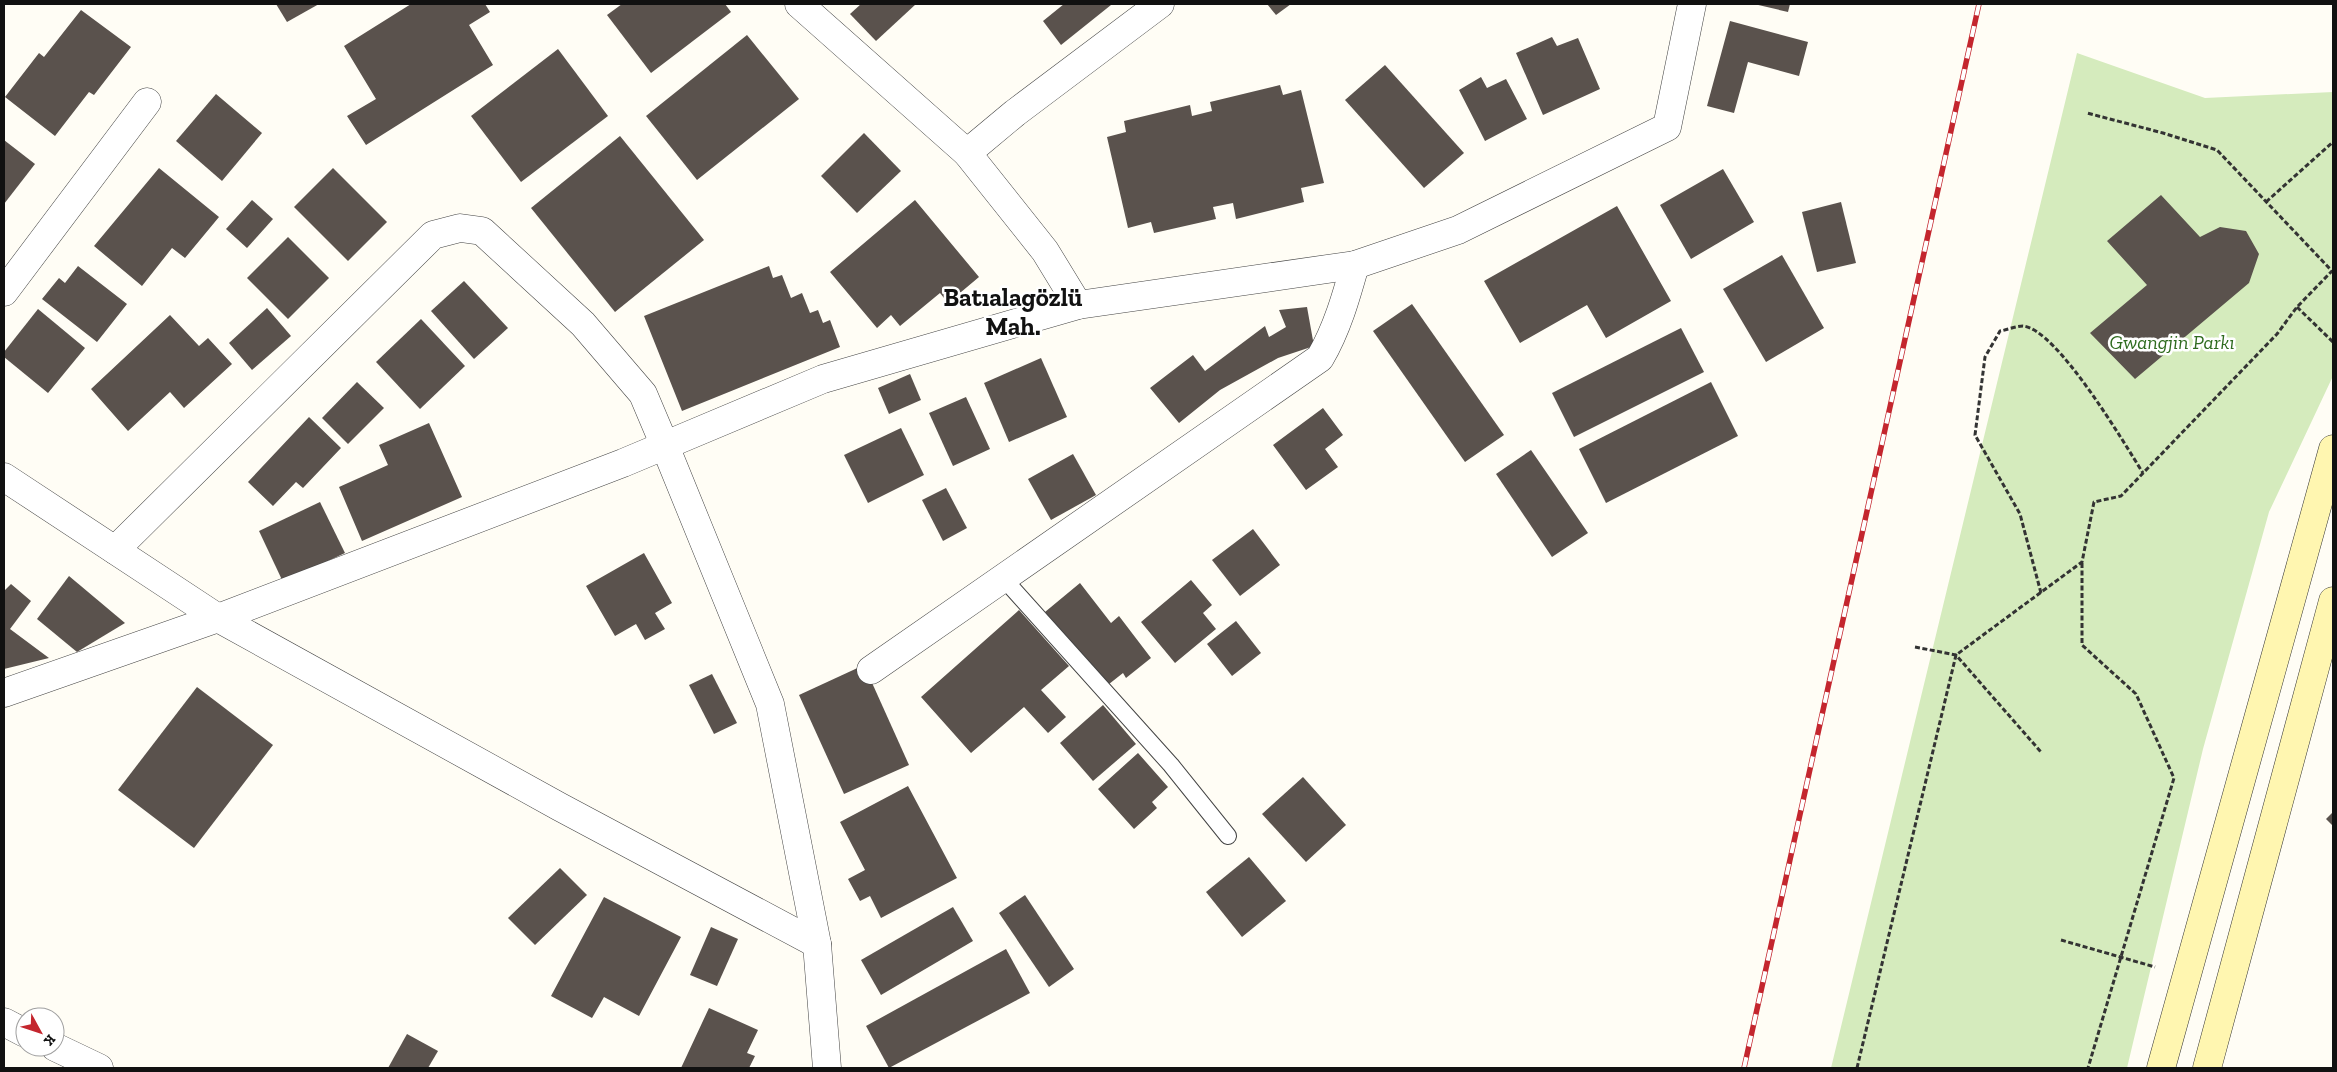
<svg xmlns="http://www.w3.org/2000/svg" width="2337" height="1072" viewBox="0 0 2337 1072" font-family="'Zilla Slab',serif">
	<style>
		.green { fill: #d5ebbd }
		.building { fill: #5a524d }
		.lines { fill: none; stroke-linecap: round; stroke-linejoin: round }
		.service-casing { stroke: #444; stroke-width: 18 }
		.minor-casing { stroke: #444; stroke-width: 29 }
		.secondary-casing { stroke: #333; stroke-width: 29 }
		.path { stroke: #333; stroke-width: 3; stroke-dasharray: 5 2.5; stroke-linecap: butt }
		.service { stroke: #fff; stroke-width: 16 }
		.minor { stroke: #fff; stroke-width: 28 }
		.secondary { stroke: #fff6b0; stroke-width: 28 }
		.rail-casing { stroke: #c4262e; stroke-width: 5.5 }
		.rail { stroke: #fff; stroke-width: 4; stroke-dasharray: 11; stroke-linecap: butt }
		.labels { text-anchor: middle; dominant-baseline: central; stroke-width: 5; stroke-linejoin: round; paint-order: stroke }
		.park-label { font-size: 20px; font-style: italic; fill: #2f6b1f; stroke: #fff }
		.district-label { font-size: 25px; font-weight: bold; fill: #111; stroke: #fff }
	</style>
	<rect width="100%" height="100%" fill="#fffdf5"/>
	<path class="green" d="M2077,53L2205,98L2333,92V376L2269,512L2203,749L2127,1068H1831Z"/>
	<g class="building">
		<path d="M276,4H319L287,22Z"/>
		<path d="M411,4H485L490,12L469,25L493,65L366,145L347,116L376,99L344,46Z"/>
		<path d="M622,4H725L731,12L651,73L607,15Z"/>
		<path d="M861,4H916L876,41L850,14Z"/>
		<path d="M1064,4H1110L1111,5L1061,45L1043,21Z"/>
		<path d="M1267,4H1291L1276,15Z"/>
		<path d="M1754,4H1790L1788,12Z"/>
		<path d="M81,10L131,47L94,95L89,92L55,136L5,97L39,53L44,57Z"/>
		<path d="M1730,21L1808,42L1799,76L1748,62L1734,113L1707,106Z"/>
		<path d="M747,35L799,99L697,180L646,116Z"/>
		<path d="M1552,37L1557,46L1578,38L1600,89L1543,115L1516,53Z"/>
		<path d="M558,49L608,116L521,182L471,116Z"/>
		<path d="M1385,65L1464,153L1424,188L1345,100Z"/>
		<path d="M1481,77L1487,88L1506,79L1527,119L1485,141L1459,90Z"/>
		<path d="M1280,85L1283,95L1301,90L1324,183L1301,188L1304,202L1236,219L1233,203L1213,207L1216,219L1154,233L1151,222L1128,228L1107,137L1126,132L1124,121L1190,105L1192,116L1212,111L1210,102Z"/>
		<path d="M216,94L262,133L222,181L176,141Z"/>
		<path d="M864,133L901,171L857,213L821,176Z"/>
		<path d="M620,136L704,240L615,312L531,208Z"/>
		<path d="M4,140L35,164L4,204Z"/>
		<path d="M159,168L219,217L185,258L172,248L142,286L94,246Z"/>
		<path d="M333,168L387,222L348,261L294,207Z"/>
		<path d="M1723,169L1754,222L1691,259L1660,205Z"/>
		<path d="M2161,195L2200,237L2220,227L2246,231L2259,254L2249,283L2135,379L2090,333L2147,285L2107,241Z"/>
		<path d="M252,200L273,219L247,248L226,229Z"/>
		<path d="M915,200L979,277L948,303L940,293L900,326L891,315L877,328L830,272Z"/>
		<path d="M1841,202L1856,263L1817,272L1802,212Z"/>
		<path d="M1617,206L1671,301L1606,338L1587,305L1520,343L1484,281Z"/>
		<path d="M288,237L329,278L288,319L247,278Z"/>
		<path d="M1782,255L1824,328L1766,362L1723,289Z"/>
		<path d="M78,266L127,304L97,342L42,299L59,278L65,283Z"/>
		<path d="M769,266L773,278L782,275L791,298L802,293L810,313L818,310L823,323L830,320L840,347L682,411L644,316Z"/>
		<path d="M464,281L508,328L474,359L431,311Z"/>
		<path d="M1412,304L1504,435L1465,462L1373,331Z"/>
		<path d="M1307,307L1314,346L1278,358L1220,390L1179,423L1150,388L1193,355L1205,371L1265,326L1269,337L1286,327L1279,310Z"/>
		<path d="M267,308L291,336L252,370L229,343Z"/>
		<path d="M38,309L85,348L48,393L4,357V352Z"/>
		<path d="M170,315L199,346L208,338L232,364L184,408L170,392L128,431L91,389Z"/>
		<path d="M421,319L465,366L420,409L376,362Z"/>
		<path d="M1681,328L1704,372L1574,437L1552,393Z"/>
		<path d="M1041,358L1067,417L1009,442L984,383Z"/>
		<path d="M910,374L921,400L889,414L878,388Z"/>
		<path d="M357,382L384,408L348,444L322,418Z"/>
		<path d="M1711,382L1738,436L1606,503L1579,449Z"/>
		<path d="M966,397L990,449L953,466L929,413Z"/>
		<path d="M1323,408L1343,435L1325,449L1338,467L1306,490L1273,445Z"/>
		<path d="M309,417L341,448L303,488L296,482L273,506L248,482Z"/>
		<path d="M429,423L462,497L362,541L339,487L388,465L379,445Z"/>
		<path d="M901,428L924,475L868,503L844,455Z"/>
		<path d="M1531,450L1588,533L1552,557L1496,474Z"/>
		<path d="M1073,454L1096,495L1051,520L1028,479Z"/>
		<path d="M946,488L967,528L943,541L922,500Z"/>
		<path d="M320,502L345,553L283,582L259,531Z"/>
		<path d="M1253,529L1280,565L1240,596L1212,560Z"/>
		<path d="M644,553L672,603L655,613L665,629L645,640L636,624L615,636L586,586Z"/>
		<path d="M69,576L125,623L77,652L37,619Z"/>
		<path d="M1191,580L1212,605L1203,613L1216,629L1175,663L1141,622Z"/>
		<path d="M1080,583L1111,623L1119,616L1151,658L1126,678L1123,673L1104,688L1045,612Z"/>
		<path d="M11,584L31,601L10,629L49,658L4,669V591Z"/>
		<path d="M1019,610L1069,666L1041,690L1066,717L1048,733L1024,707L971,753L921,697Z"/>
		<path d="M1236,621L1261,653L1232,676L1207,644Z"/>
		<path d="M864,665L909,765L844,794L799,695Z"/>
		<path d="M712,674L737,723L714,734L689,685Z"/>
		<path d="M197,687L273,745L194,848L118,790Z"/>
		<path d="M1103,705L1136,744L1093,781L1060,743Z"/>
		<path d="M1138,753L1168,787L1152,802L1157,808L1134,829L1098,789Z"/>
		<path d="M1303,777L1346,825L1306,862L1262,814Z"/>
		<path d="M908,786L957,878L881,918L870,896L860,901L848,879L865,870L840,822Z"/>
		<path d="M2333,812V826L2326,819Z"/>
		<path d="M1249,857L1286,901L1242,937L1206,892Z"/>
		<path d="M560,868L587,895L535,945L508,918Z"/>
		<path d="M1025,895L1074,969L1049,987L999,913Z"/>
		<path d="M604,897L681,937L639,1016L604,997L592,1018L551,996Z"/>
		<path d="M953,907L973,941L881,995L861,960Z"/>
		<path d="M711,927L738,939L717,986L690,975Z"/>
		<path d="M1006,949L1030,993L889,1068L866,1026Z"/>
		<path d="M709,1008L758,1030L747,1053L755,1056L749,1068H681Z"/>
		<path d="M407,1034L438,1051L428,1068H388Z"/>
	</g>
	<g class="lines">
		<g class="service-casing">
			<path id="service" d="M1004,579L1171,765L1228,836"/>
		</g>
		<g class="minor-casing">
			<g id="minor">
				<path d="M799,4L967,153L1045,251L1078,305"/>
				<path d="M967,153L1015,113L1160,4"/>
				<path d="M4,292L147,102"/>
				<path d="M4,477L218,618L560,807L817,944"/>
				<path d="M115,550L433,235L460,228L482,231L583,324L643,394L665,446L770,704L817,944L827,1068"/>
				<path d="M871,670L1320,358C1337,329 1346,297 1355,265"/>
				<path d="M4,693L218,618L623,463L823,379L1078,305L1355,265L1458,230L1667,127L1692,4"/>
				<path d="M4,1022L25,1033"/>
				<path d="M55,1047L99,1068"/>
			</g>
		</g>
		<g class="secondary-casing">
			<g id="secondary">
				<path d="M2161,1068L2333,449"/>
				<path d="M2207,1068L2333,601"/>
			</g>
		</g>
		<g class="path">
			<path d="M2266,202L2333,142"/>
			<path d="M2297,307L2333,342"/>
			<path d="M2082,563V645L2136,694L2174,778L2088,1068"/>
			<path d="M2041,593L2020,514L1975,435L1985,357L2000,331C2007,330 2016,326 2023,326C2057,329 2124,443 2143,473"/>
			<path d="M1915,647L1956,655L2041,752"/>
			<path d="M2061,940L2155,967"/>
			<path d="M1857,1068L1956,655L2082,562L2094,502L2121,496L2277,334L2297,307L2332,271L2217,150L2163,133L2087,113"/>
		</g>
		<use href="#service" class="service"/>
		<use href="#minor" class="minor"/>
		<use href="#secondary" class="secondary"/>
		<g class="rail-casing">
			<path id="rail" d="M1744,1068L1979,4"/>
		</g>
		<use href="#rail" class="rail"/>
	</g>
	<g class="labels">
		<g class="park-label">
			<text x="2172" y="342">Gwangjin Parkı</text>
		</g>
		<g class="district-label">
			<text x="1013" y="297">Batıalagözlü<tspan x="1013" dy="29">Mah.</tspan></text>
		</g>
	</g>
	<rect width="2337" height="1072" fill="none" stroke="#111111" stroke-width="10"/>
	<g transform="translate(40 1032) rotate(130)"><circle r="24" fill="#ffffff" stroke="#a0a0a0"/>
	<path d="M0-4L9 19L0 12L-9 19Z" fill="#c4262e"/>
	<text y="-8" font-size="14" font-weight="bold" text-anchor="middle" fill="#111111">K</text>
	</g>
</svg>
